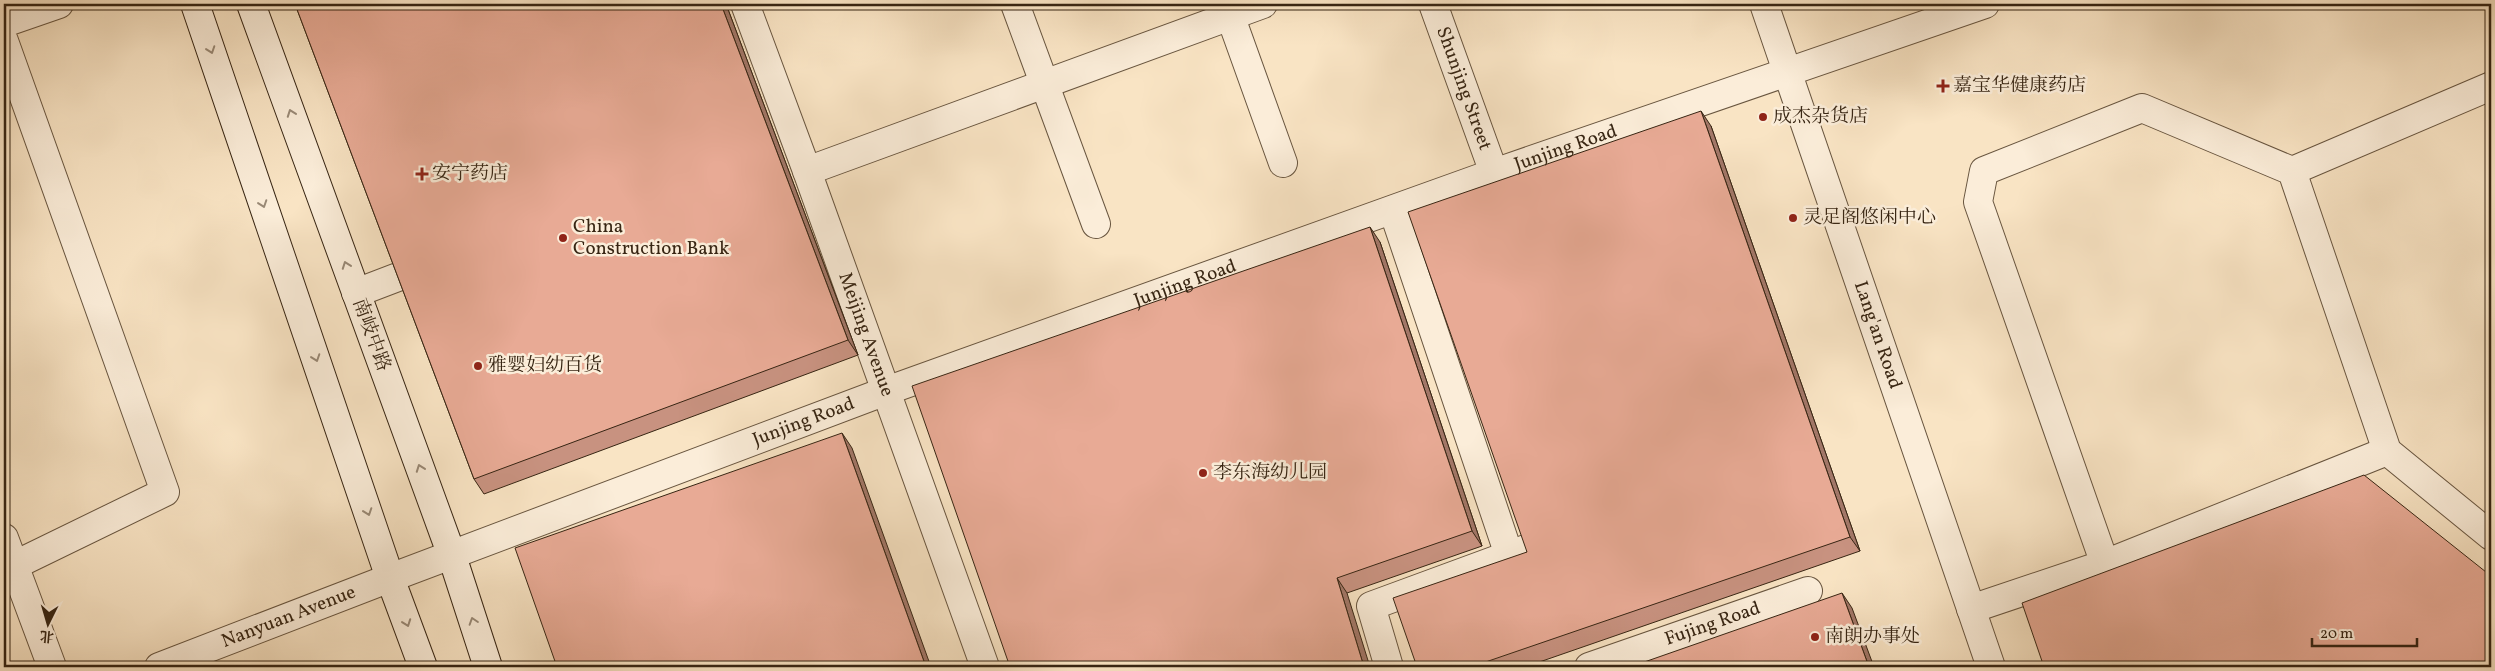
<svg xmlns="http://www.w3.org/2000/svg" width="2495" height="671" viewBox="0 0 2495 671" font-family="Vollkorn,'Noto Serif SC',serif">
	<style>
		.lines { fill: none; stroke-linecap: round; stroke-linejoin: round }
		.minor-casing { stroke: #68553f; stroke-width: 30 }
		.tertiary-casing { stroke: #68553f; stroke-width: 30 }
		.secondary-casing { stroke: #372513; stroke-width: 30 }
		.minor { stroke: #fbedd9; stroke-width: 28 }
		.tertiary { stroke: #fbedd9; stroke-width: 28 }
		.secondary { stroke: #fbedd9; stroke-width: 28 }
		.wall { fill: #c89280; stroke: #372513 }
		.shaded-wall { fill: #a27768; stroke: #372513 }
		.building { fill: #e8aa95; stroke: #372513 }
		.oneway { stroke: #998976 }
		.poi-dot { fill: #8f2418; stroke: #fbedd9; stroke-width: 2 }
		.labels { text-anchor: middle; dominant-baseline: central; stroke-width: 5; stroke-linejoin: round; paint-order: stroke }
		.poi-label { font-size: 19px; fill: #372513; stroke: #fbedd9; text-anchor: start }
		.street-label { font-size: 19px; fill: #372513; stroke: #fbedd9 }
	</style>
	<rect width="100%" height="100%" fill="#f9e4c4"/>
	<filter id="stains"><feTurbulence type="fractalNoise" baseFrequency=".004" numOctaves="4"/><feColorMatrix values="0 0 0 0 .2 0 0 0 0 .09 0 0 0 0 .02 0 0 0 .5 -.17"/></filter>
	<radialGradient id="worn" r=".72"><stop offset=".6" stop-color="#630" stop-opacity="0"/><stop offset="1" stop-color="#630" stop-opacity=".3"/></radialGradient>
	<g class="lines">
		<g class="minor-casing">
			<g id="minor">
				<path d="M4,23L59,4"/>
				<path d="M4,41L165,492L15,565"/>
				<path d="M1393,210L1509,555"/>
				<path d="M4,538L52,667"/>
				<path d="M2105,564L2387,451"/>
				<path id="s1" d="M159,667L390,578"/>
			</g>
		</g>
		<g class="tertiary-casing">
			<g id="tertiary">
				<path id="s2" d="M745,4L807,171L985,667"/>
				<path d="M1015,4L1096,224"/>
				<path d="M1226,4L1283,163"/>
				<path id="s3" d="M1433,4L1494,173"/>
				<path id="s4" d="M1764,4L1991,667"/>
				<path d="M807,171L1263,4"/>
				<path d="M2292,171L2491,86"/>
				<path d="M356,293L432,264"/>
				<path id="s5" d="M390,578L886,391L1494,173L1985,4"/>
				<path d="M1971,609L2105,564"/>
				<path d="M1389,667L1371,606L1561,536"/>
				<path id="s6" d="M1589,667L1808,591"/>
				<path d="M2141,667L1978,202L1984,171L2142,108L2292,171L2387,451L2491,536"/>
			</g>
		</g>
		<g class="secondary-casing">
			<g id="secondary">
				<path d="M195,4L390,578L423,667"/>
				<path d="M251,4L451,553L488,667"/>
			</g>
		</g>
		<use href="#minor" class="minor"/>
		<use href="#tertiary" class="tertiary"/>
		<use href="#secondary" class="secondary"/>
	</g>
	<g class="wall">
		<path d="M295,4H726L858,355L484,494L474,479Z"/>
		<path d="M1711,126L1860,551L1525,667H1417L1527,552Z"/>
		<path d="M1380,242L1482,546L1347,593L1010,667Z"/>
	</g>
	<g class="shaded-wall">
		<path d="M721,4H726L858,355L848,340Z"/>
		<path d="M1701,111L1711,126L1860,551L1850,537Z"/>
		<path d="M1370,227L1380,242L1482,546L1472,531Z"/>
		<path d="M842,433L852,448L931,667H926Z"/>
		<path d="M1337,578L1347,593L1370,667H1364Z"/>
		<path d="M1842,593L1852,608L1874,667H1869Z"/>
	</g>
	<g class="building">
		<path d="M295,4H721L848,340L474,479Z"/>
		<path d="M1701,111L1850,537L1471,667H1417L1393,598L1527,552L1408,212Z"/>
		<path d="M1370,227L1472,531L1337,578L1364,667H1010L912,386Z"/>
		<path d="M842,433L926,667H557L515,548Z"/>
		<path d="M2364,475L2491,576V667H2044L2022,603Z"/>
		<path d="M1842,593L1869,667H1630Z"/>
	</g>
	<defs><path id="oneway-chevron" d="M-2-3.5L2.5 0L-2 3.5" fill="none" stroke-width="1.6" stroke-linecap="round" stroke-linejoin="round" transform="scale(1.25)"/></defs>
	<g class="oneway">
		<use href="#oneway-chevron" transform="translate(211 50) rotate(71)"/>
		<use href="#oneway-chevron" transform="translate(291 113) rotate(-110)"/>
		<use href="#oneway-chevron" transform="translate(263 204) rotate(71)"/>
		<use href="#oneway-chevron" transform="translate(346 265) rotate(-110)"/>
		<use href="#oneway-chevron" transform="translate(316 358) rotate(71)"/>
		<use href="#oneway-chevron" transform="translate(420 468) rotate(-110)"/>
		<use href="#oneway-chevron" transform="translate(368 512) rotate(71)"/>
		<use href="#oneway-chevron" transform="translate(473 621) rotate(-108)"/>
		<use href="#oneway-chevron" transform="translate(407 623) rotate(70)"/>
	</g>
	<g class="poi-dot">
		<path d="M1940.5 78.5h5v5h5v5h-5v5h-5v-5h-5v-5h5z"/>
		<circle cx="1763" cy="117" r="5"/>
		<path d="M419.5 166.5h5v5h5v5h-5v5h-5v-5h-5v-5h5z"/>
		<circle cx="1793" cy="218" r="5"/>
		<circle cx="563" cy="238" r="5"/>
		<circle cx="478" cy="366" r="5"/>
		<circle cx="1203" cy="473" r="5"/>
		<circle cx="1815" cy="637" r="5"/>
	</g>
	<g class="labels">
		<g class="poi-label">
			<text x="1953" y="86">嘉宝华健康药店</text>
			<text x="1773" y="117">成杰杂货店</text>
			<text x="432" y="174">安宁药店</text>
			<text x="1803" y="218">灵足阁悠闲中心</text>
			<text x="573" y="227">China<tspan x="573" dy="22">Construction Bank</tspan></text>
			<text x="488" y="366">雅婴妇幼百货</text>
			<text x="1213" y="473">李东海幼儿园</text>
			<text x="1825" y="637">南朗办事处</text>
		</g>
		<g class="street-label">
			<text stroke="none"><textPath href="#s3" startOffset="90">Shunjing Street</textPath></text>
			<text stroke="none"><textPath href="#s5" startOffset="1252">Junjing Road</textPath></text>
			<text stroke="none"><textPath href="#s5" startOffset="848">Junjing Road</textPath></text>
			<text transform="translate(371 335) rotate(70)">南岐中路</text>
			<text stroke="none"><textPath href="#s2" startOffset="352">Meijing Avenue</textPath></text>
			<text stroke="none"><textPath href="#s4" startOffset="350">Lang'an Road</textPath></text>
			<text stroke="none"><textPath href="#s5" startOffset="442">Junjing Road</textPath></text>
			<text stroke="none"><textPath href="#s1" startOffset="139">Nanyuan Avenue</textPath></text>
			<text stroke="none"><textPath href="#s6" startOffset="131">Fujing Road</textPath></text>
		</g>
	</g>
	<rect width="2495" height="671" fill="none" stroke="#f9e4c4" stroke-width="20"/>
	<rect x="5" y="5" width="2485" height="661" fill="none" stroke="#372513" stroke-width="2.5"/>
	<rect x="10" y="10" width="2475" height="651" fill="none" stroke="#372513"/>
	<g transform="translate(48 624) rotate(185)" stroke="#fbedd9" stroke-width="4" paint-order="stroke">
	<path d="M0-4L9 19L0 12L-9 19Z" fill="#372513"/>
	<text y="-8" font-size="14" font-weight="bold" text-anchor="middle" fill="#372513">北</text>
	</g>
	<path d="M2312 638v8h105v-8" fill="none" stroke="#372513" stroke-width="2.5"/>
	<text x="2320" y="638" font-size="15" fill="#372513" stroke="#fbedd9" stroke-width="4" paint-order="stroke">20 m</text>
	<rect width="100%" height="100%" filter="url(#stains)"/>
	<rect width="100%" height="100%" fill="url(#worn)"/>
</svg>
